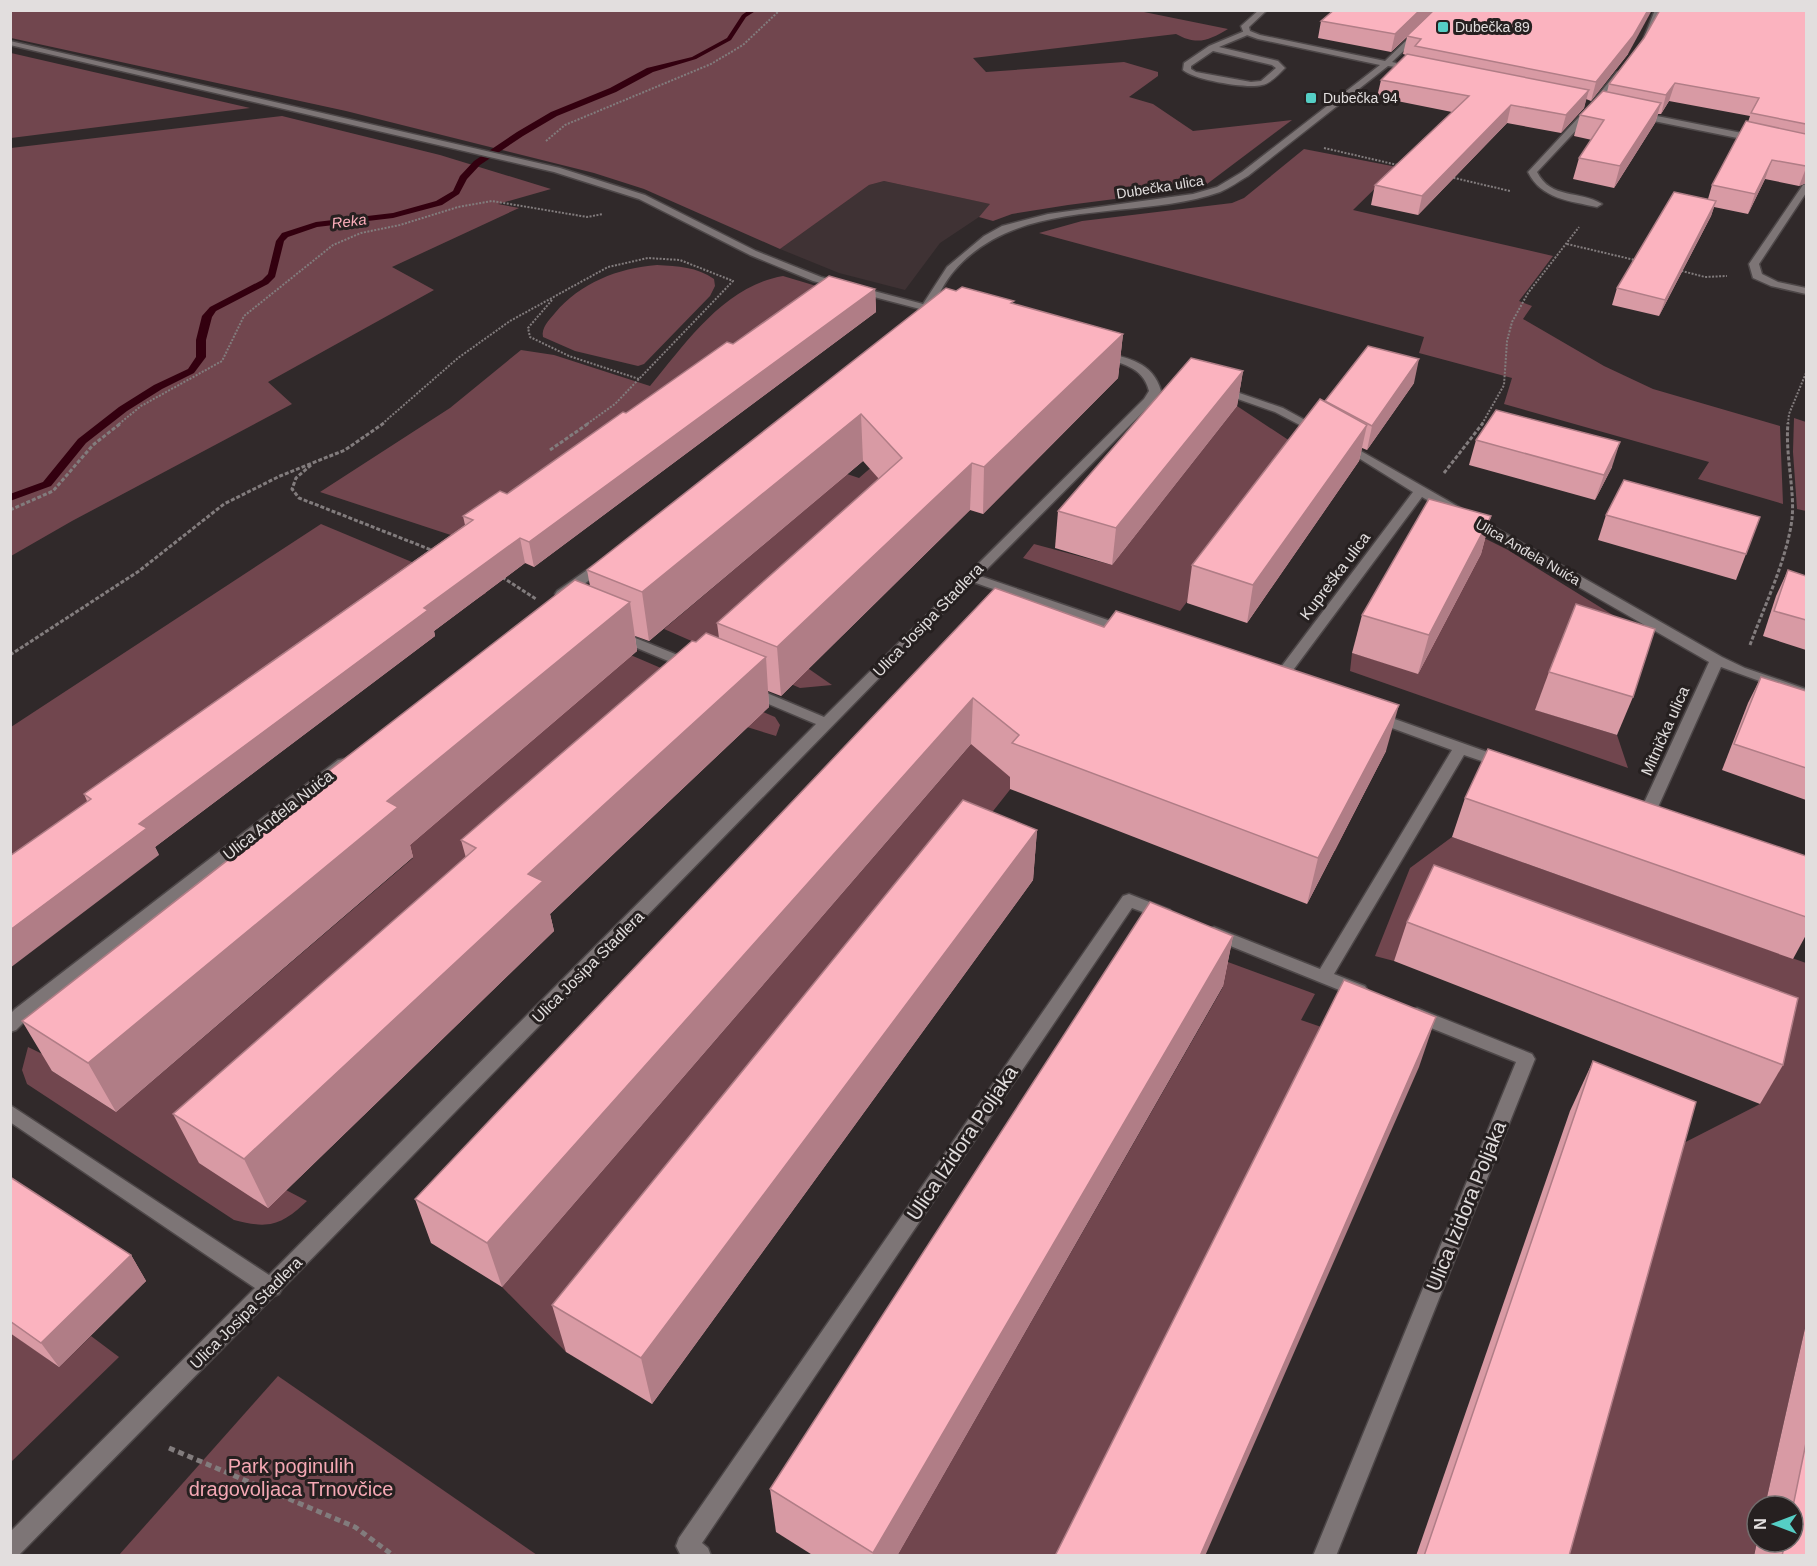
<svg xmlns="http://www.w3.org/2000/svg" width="1817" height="1566" viewBox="0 0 1817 1566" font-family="Arial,sans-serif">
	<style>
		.built { fill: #3f3234 }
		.green { fill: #71464e }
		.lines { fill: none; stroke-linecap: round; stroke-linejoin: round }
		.stream { fill: #33000f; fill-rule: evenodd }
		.lane-casing { stroke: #4d4748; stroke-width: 3 }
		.street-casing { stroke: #4d4748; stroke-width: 3 }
		.path-far2 { stroke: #827c7d; stroke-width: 2; stroke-dasharray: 2 1.5; stroke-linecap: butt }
		.path-far1 { stroke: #827c7d; stroke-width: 3; stroke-dasharray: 4 2; stroke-linecap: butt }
		.path { stroke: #827c7d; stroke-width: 5; stroke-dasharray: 6 4; stroke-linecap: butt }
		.lane { fill: #7d7576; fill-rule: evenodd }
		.street { fill: #7d7576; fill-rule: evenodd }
		.wall { fill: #d89aa4 }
		.shaded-wall { fill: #b07d86 }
		.building { fill: #fbb3bf; stroke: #b07d86; stroke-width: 1.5 }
		.poi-dot { fill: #55cec5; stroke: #262020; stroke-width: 2 }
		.labels { text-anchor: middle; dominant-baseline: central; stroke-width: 6; stroke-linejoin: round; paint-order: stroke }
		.far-poi-label { font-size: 14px; fill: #e2dede; stroke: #262020; text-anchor: start }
		.far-street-label { font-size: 14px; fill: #e2dede; stroke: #262020 }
		.far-water-label { font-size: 15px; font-style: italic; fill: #faadba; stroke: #262020 }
		.street-label { font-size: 16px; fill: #e2dede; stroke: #262020 }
		.near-street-label { font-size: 20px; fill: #e2dede; stroke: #262020 }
		.near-park-label { font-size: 20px; fill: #f5a8b4; stroke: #262020 }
	</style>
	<rect width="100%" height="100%" fill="#30292a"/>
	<path class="built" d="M884,181L991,204L979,217L940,243L905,290L839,273L780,249L869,185Z"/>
	<g class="green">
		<path d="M10,11H1139L1228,29C1209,40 1198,46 1176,34L973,58L986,72L1124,62L1158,72V76L1129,97L1153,104L1193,131L1292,120L1207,184L1185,190L1068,205L1012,214L993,221L979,217L990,204L884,181L869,185L780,249L644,189L594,173L346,111L11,38Z"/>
		<path d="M11,53L250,108L11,138Z"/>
		<path d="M282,116L440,155L551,189L498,204L519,208L392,267L434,290L268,382L292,404L72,521L11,556V148Z"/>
		<path d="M1304,149L1397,167L1353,210L1553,256L1519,301L1532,306L1523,319L1604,366L1653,389L1780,426L1783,504L1698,479L1709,462L1504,404L1512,378L1419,353L1424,337L1039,233L1082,221L1232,203L1244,198Z"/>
		<path d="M657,265C678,266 697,267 714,279L715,286L710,296L644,364L638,366L575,351L543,337C541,328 549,320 555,313C580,283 618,268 657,265Z"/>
		<path d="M783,276L833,291L469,541L320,492L450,408L521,350L554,355L650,386C686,343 724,286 783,276Z"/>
		<path d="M1012,345L751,646L809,669L832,685L800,688L664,629L847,474L859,478Z"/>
		<path d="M1237,406L1302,449L1180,611L1023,558L1034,544L1112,565Z"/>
		<path d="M1794,418L1806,422V511L1797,509L1793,452Z"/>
		<path d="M1452,522L1508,550L1650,638L1536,710L1617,735L1628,768L1350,671L1352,653L1418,673L1480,554Z"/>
		<path d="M321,524L486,593L11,893V727Z"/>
		<path d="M577,632L775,717L780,725L776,736L747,727L697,690L267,1208L286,1190L307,1201C281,1226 268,1229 234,1220L27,1084L22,1070L28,1047L61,1063L52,1071L116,1112L413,858L402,851Z"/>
		<path d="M1049,654L1362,797L1335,851L1046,744L566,1352L502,1287Z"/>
		<path d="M1452,837L1806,963V1324L1765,1506H1757V1542L1754,1555H1553L1668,1151L1760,1104L1775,1037L1421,904L1394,961L1375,956L1410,868Z"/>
		<path d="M1160,937L1315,994L1301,1020L1330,1030L1069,1555L897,1556L1223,987Z"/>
		<path d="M11,1333L59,1367L91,1336L119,1357L11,1462Z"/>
		<path d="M278,1376L537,1555H119Z"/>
	</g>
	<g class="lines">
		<path class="stream" d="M749,10H757L746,17L731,40L696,59L653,72L616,92L557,116L523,136L480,165L467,179L459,194L442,205L393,218L317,227L288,237L284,241L275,277L268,284L216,311L212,317L206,340V357L194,373L162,389L127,411L86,443L51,486L10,501V494L43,482L78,439L119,407L154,385L188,369L196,357V340L202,316L210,307L262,280L268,274L276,241L282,233L316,222L393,213L436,201L453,191L460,176L474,161L517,132L551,112L610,88L647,68L692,57L727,38L742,15Z"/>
		<g class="lane-casing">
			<path id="lane" d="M1247,30L1250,34L1219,47L1278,61L1285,68C1279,74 1270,84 1262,85C1247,89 1194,80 1183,70L1184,63L1209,46ZM1213,51L1272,65L1276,68L1261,81L1251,82L1196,72L1191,69V66Z"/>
		</g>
		<g class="street-casing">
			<g id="street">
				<path d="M1259,10H1267L1249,27L1250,31L1260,35L1385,61L1438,10H1446L1392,62L1396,63V67L1388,66L1248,176C1239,181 1230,188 1220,192C1135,222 1019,195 954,271C945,281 939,295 932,306L947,310V314L929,311L922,317L917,314L920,309L813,281L750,255L639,199L554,172L10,45V41L560,168L645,195L756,251L821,277L923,304L947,267L984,236L1002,226L1048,214L1193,194L1217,187L1242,172L1380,65L1258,39L1244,34L1241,26Z"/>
				<path d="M1655,10H1662L1650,38L1643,40Z"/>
				<path d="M1617,72L1624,74L1597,108L1537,172C1551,200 1580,190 1602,204L1597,207C1570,201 1541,199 1528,172L1591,104Z"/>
				<path d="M1637,112L1757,136L1761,139L1757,142L1634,117V113Z"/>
				<path d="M1806,184V193L1759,264L1762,274L1778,282L1806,288V294L1771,286L1753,278L1749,264L1803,185Z"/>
				<path d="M1102,352C1128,358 1153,362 1161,391L1152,403L980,576L1131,628L1133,631L1131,634H1121L973,582L282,1289L279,1294L274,1296L18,1556H10V1532L255,1288L10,1122V1105L269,1275L816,724L745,694L743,691L745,688H755L824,717L1144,399L1149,391C1143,366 1120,363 1098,357L1097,355Z"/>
				<path d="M1219,386L1283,408L1327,432L1325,434H1317L1275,412L1215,391V387Z"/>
				<path d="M1345,442L1722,657L1745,668L1806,689V698L1721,667L1654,816L1646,821L1641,820L1638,816L1709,662L1422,497L1282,685H1272L1270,682L1272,679L1413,492L1341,447L1339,445Z"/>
				<path d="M603,559L609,563L608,566L567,597H557L555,594L557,591Z"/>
				<path d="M618,631L695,662L697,665L695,668H685L613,638L611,635Z"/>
				<path d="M1375,712L1507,759L1509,763L1502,768L1464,755L1334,974L1365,986L1368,991L1365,996L1359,998L1208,937L1206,933L1208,929L1214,927L1320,969L1452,750L1370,720L1368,717L1370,714Z"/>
				<path d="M343,759L348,760L350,764L348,768L27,1019L16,1030L10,1032V1014L15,1009L338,760Z"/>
				<path d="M1129,894L1170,910L1172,914L1170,918L1164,920L1132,908L702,1543L708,1548L711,1556H681L676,1546L679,1538L1123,896Z"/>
				<path d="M1417,1008L1532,1054L1535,1059L1336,1556H1313L1516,1062L1411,1020L1408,1015L1411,1010Z"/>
			</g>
		</g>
		<g class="path-far2">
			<path d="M546,141L565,125L711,64L743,45L780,10"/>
			<path d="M1324,148L1402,166"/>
			<path d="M1450,177L1510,191"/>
			<path d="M1567,244L1639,261"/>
			<path d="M1678,270L1705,277L1727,276"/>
			<path d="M552,300L528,328L530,337L569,356L639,379"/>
			<path d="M119,424L141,406L222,361L244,316L333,245L361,233L400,225L458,207L492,201L587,217L603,214"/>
			<path d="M382,424L458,358L510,321L608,267L648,258L680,260L733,281L615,404L587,424"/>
			<path d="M1482,424L1504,385L1507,341L1512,322L1528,293L1579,227"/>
			<path d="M1788,424L1789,414L1806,373"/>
		</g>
		<g class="path-far1">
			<path d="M550,450L589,423"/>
			<path d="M311,465L296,478L292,489L299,498L434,551"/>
			<path d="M1444,473L1483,423"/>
			<path d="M10,510L53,491L93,445L121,423"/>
			<path d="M502,577L536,599"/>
			<path d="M1750,645C1764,607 1787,559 1792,519C1795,490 1785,455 1788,423"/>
			<path d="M10,655L139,571L224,504L280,476L345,450L384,423"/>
		</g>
		<path class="path" d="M169,1448L355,1527L394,1556"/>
		<use href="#lane" class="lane"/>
		<use href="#street" class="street"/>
	</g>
	<g class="wall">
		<path d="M1806,10V183L1799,186L1765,179L1748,214L1714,207L1711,216L1659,316L1612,305L1617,288L1708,199L1712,185L1748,122L1750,116L1669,101L1661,114H1658L1655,123L1614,188L1573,179L1579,158L1592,140L1574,136L1580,115L1607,92L1609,84L1644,38Z"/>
		<path d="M1321,21L1628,54L1591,101L1586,99L1584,108L1561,133L1507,123L1418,215L1371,205L1375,185L1452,112L1377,97L1381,80L1406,55L1403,54L1407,37L1391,52L1318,38Z"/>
		<path d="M875,289L876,312L534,567L525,563L434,631L435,636L155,847L159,855L87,801L84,794L465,525L463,516L507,494L626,413L733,344Z"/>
		<path d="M1014,304L1123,334L1118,378L983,514L970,510L781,696L768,691L769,707L550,914L554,931L268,1208L199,1163L173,1114L466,858L461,840L696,642L719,638L717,623L879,479L863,461L649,641L635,636L637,651L410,845L413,857L116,1112L52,1071L22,1021L328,781L326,773L590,586L587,570Z"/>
		<path d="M1243,371L1237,406L1112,565L1055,548L1058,511Z"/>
		<path d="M1414,383L1367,450L1362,448L1359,461L1247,623L1187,603L1192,565L1325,402Z"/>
		<path d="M1476,440L1612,467L1595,500L1469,465Z"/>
		<path d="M1606,515L1746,554L1736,580L1598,540Z"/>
		<path d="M1491,516L1481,554L1418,674L1352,653L1362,615Z"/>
		<path d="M1788,570L1806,576V650L1763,636L1776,596Z"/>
		<path d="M995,588L1386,751L1307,904L1010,789V777L971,744L502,1287L431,1243L415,1199Z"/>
		<path d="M1549,672L1633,697L1617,735L1535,710Z"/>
		<path d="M1761,677L1806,691V800L1722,770L1748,703Z"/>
		<path d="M1465,798L1806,856V935L1793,959L1452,837Z"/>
		<path d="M1037,830L1033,880L652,1404L566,1352L552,1305Z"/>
		<path d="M1407,922L1783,1065L1760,1104L1394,961Z"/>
		<path d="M1233,936L1223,986L897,1556H814L776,1532L770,1489Z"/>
		<path d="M1593,1061L1569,1556H1416L1570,1111Z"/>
		<path d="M10,1177L131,1255L146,1281L59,1367L10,1333Z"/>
		<path d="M1806,1324V1556H1754L1757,1542H1793V1506H1765Z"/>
	</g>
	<g class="shaded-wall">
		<path d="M1420,10H1434L1391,52L1395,34Z"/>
		<path d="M1648,10H1652L1628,54L1591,101L1596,82Z"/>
		<path d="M1675,83L1669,101L1661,114L1666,95Z"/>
		<path d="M1589,90L1584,108L1561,133L1566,115Z"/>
		<path d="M1661,103L1655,123L1614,188L1620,166Z"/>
		<path d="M1511,105L1507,123L1418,215L1422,196Z"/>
		<path d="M1772,160L1765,179L1748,214L1755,194Z"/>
		<path d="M1806,168V183L1799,186Z"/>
		<path d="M1716,201L1711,216L1659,316L1665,300Z"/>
		<path d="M875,289L876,312L534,567L529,542Z"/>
		<path d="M1123,334L1118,378L983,514L984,467Z"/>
		<path d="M1419,359L1414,383L1367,450L1372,426Z"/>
		<path d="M1243,371L1237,406L1112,565L1116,528Z"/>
		<path d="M861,414L863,461L649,641L642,592Z"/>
		<path d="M1367,425L1359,461L1247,623L1253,585Z"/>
		<path d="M1620,442L1612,467L1595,500L1604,475Z"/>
		<path d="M972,463L970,510L781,696L777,647Z"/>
		<path d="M1491,516L1481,554L1418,674L1429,635Z"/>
		<path d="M520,538L525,563L434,631L435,636L155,847L159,855L10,968V930L139,824L424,608Z"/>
		<path d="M630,602L637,651L410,845L413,857L116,1112L88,1063L387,801Z"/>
		<path d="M766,657L769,707L550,914L554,931L268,1208L244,1159L528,874Z"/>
		<path d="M973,698L971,744L502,1287L487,1243Z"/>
		<path d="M1399,705L1386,751L1307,904L1318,858Z"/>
		<path d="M1037,830L1033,880L652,1404L641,1358Z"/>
		<path d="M1233,936L1223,986L897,1556H873V1553Z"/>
		<path d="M1436,1017L1419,1067L1205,1556H1200Z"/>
		<path d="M131,1255L146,1281L59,1367L41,1343Z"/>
	</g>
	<g class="building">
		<path d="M1334,10H1420L1395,34L1321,21Z"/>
		<path d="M1434,10H1648L1633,36L1596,82L1415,46L1421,39L1407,36Z"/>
		<path d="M1660,10H1806V124L1751,113L1759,98L1675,83L1666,95L1609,84L1644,38Z"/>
		<path d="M1407,54L1589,90L1566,115L1511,105L1422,196L1375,185L1469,96L1381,80Z"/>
		<path d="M1603,91L1661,103L1620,166L1579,158L1604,120L1580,115Z"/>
		<path d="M1746,121L1806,134V166L1772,160L1755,194L1712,185Z"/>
		<path d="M1674,192L1716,201L1665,300L1617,288Z"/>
		<path d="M829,276L875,289L529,542L520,538L424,608L428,610L139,824L147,828L10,930V856L91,799L84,794L473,520L463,516L500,491L507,494L623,412L626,413L727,342L733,344Z"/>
		<path d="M962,287L1014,301L1011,303L1123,334L984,467L972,463L777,647L717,623L902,458L861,414L642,592L587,570L946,288L956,291Z"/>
		<path d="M1368,346L1419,359L1372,426L1325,401Z"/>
		<path d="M1191,358L1243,371L1116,528L1058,511Z"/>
		<path d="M1320,399L1367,425L1253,585L1192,565Z"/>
		<path d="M1496,410L1620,442L1604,475L1476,440Z"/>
		<path d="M1624,480L1760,517L1746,554L1606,515Z"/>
		<path d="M1429,499L1491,516L1429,635L1362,615Z"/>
		<path d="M1788,570L1806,576V620L1774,611Z"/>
		<path d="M575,580L630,602L387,801L398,807L88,1063L22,1021L334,777L326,773Z"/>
		<path d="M995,588L1104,627L1116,611L1399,705L1318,858L1012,743L1019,735L973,698L487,1243L415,1199Z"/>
		<path d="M1576,604L1655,629L1633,697L1549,672Z"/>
		<path d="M706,633L766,657L528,874L543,881L244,1159L173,1114L476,848L461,840L692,641L696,642Z"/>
		<path d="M1761,677L1806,691V768L1734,744Z"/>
		<path d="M1488,749L1806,856V917L1465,798Z"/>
		<path d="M963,800L1037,830L641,1358L552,1305Z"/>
		<path d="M1434,865L1798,998L1783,1065L1407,922Z"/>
		<path d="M1150,902L1233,936L873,1553L770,1489Z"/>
		<path d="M1344,980L1436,1017L1200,1556H1055Z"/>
		<path d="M1593,1061L1696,1102L1569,1556H1424Z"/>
		<path d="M10,1177L131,1255L41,1343L10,1321Z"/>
		<path d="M1806,1443V1556H1782L1785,1542H1793V1506Z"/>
	</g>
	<g class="poi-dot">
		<rect x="1437" y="21" width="12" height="12" rx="3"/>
		<rect x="1305" y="92" width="12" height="12" rx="3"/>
	</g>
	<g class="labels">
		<g class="far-poi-label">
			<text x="1455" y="27">Dubečka 89</text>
			<text x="1323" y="98">Dubečka 94</text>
		</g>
		<g class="far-street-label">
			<text transform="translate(1160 187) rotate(-9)">Dubečka ulica</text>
			<text transform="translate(1528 552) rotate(30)">Ulica Anđela Nuića</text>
		</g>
		<g class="far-water-label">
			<text transform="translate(349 221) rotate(-7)">Reka</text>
		</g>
		<g class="street-label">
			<text transform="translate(1335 576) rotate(-53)">Kupreška ulica</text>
			<text transform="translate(928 620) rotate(-46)">Ulica Josipa Stadlera</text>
			<text transform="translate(1665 731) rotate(-66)">Mitnička ulica</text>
			<text transform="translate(278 815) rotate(-38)">Ulica Anđela Nuića</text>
			<text transform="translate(588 967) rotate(-45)">Ulica Josipa Stadlera</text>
			<text transform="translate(246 1313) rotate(-45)">Ulica Josipa Stadlera</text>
		</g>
		<g class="near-street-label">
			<text transform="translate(962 1143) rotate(-56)">Ulica Izidora Poljaka</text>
			<text transform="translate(1466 1206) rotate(-68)">Ulica Izidora Poljaka</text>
		</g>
		<g class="near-park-label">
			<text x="291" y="1466">Park poginulih<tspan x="291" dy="23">dragovoljaca Trnovčice</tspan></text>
		</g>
	</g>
	<rect width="1817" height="1566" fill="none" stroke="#e2dede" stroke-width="24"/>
	<g transform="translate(1775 1524) rotate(270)"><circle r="28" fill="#262020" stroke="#716c6c" stroke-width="1.5"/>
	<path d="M0-4.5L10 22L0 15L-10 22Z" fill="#55cec5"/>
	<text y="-9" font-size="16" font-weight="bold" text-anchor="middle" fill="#e2dede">N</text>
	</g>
</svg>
